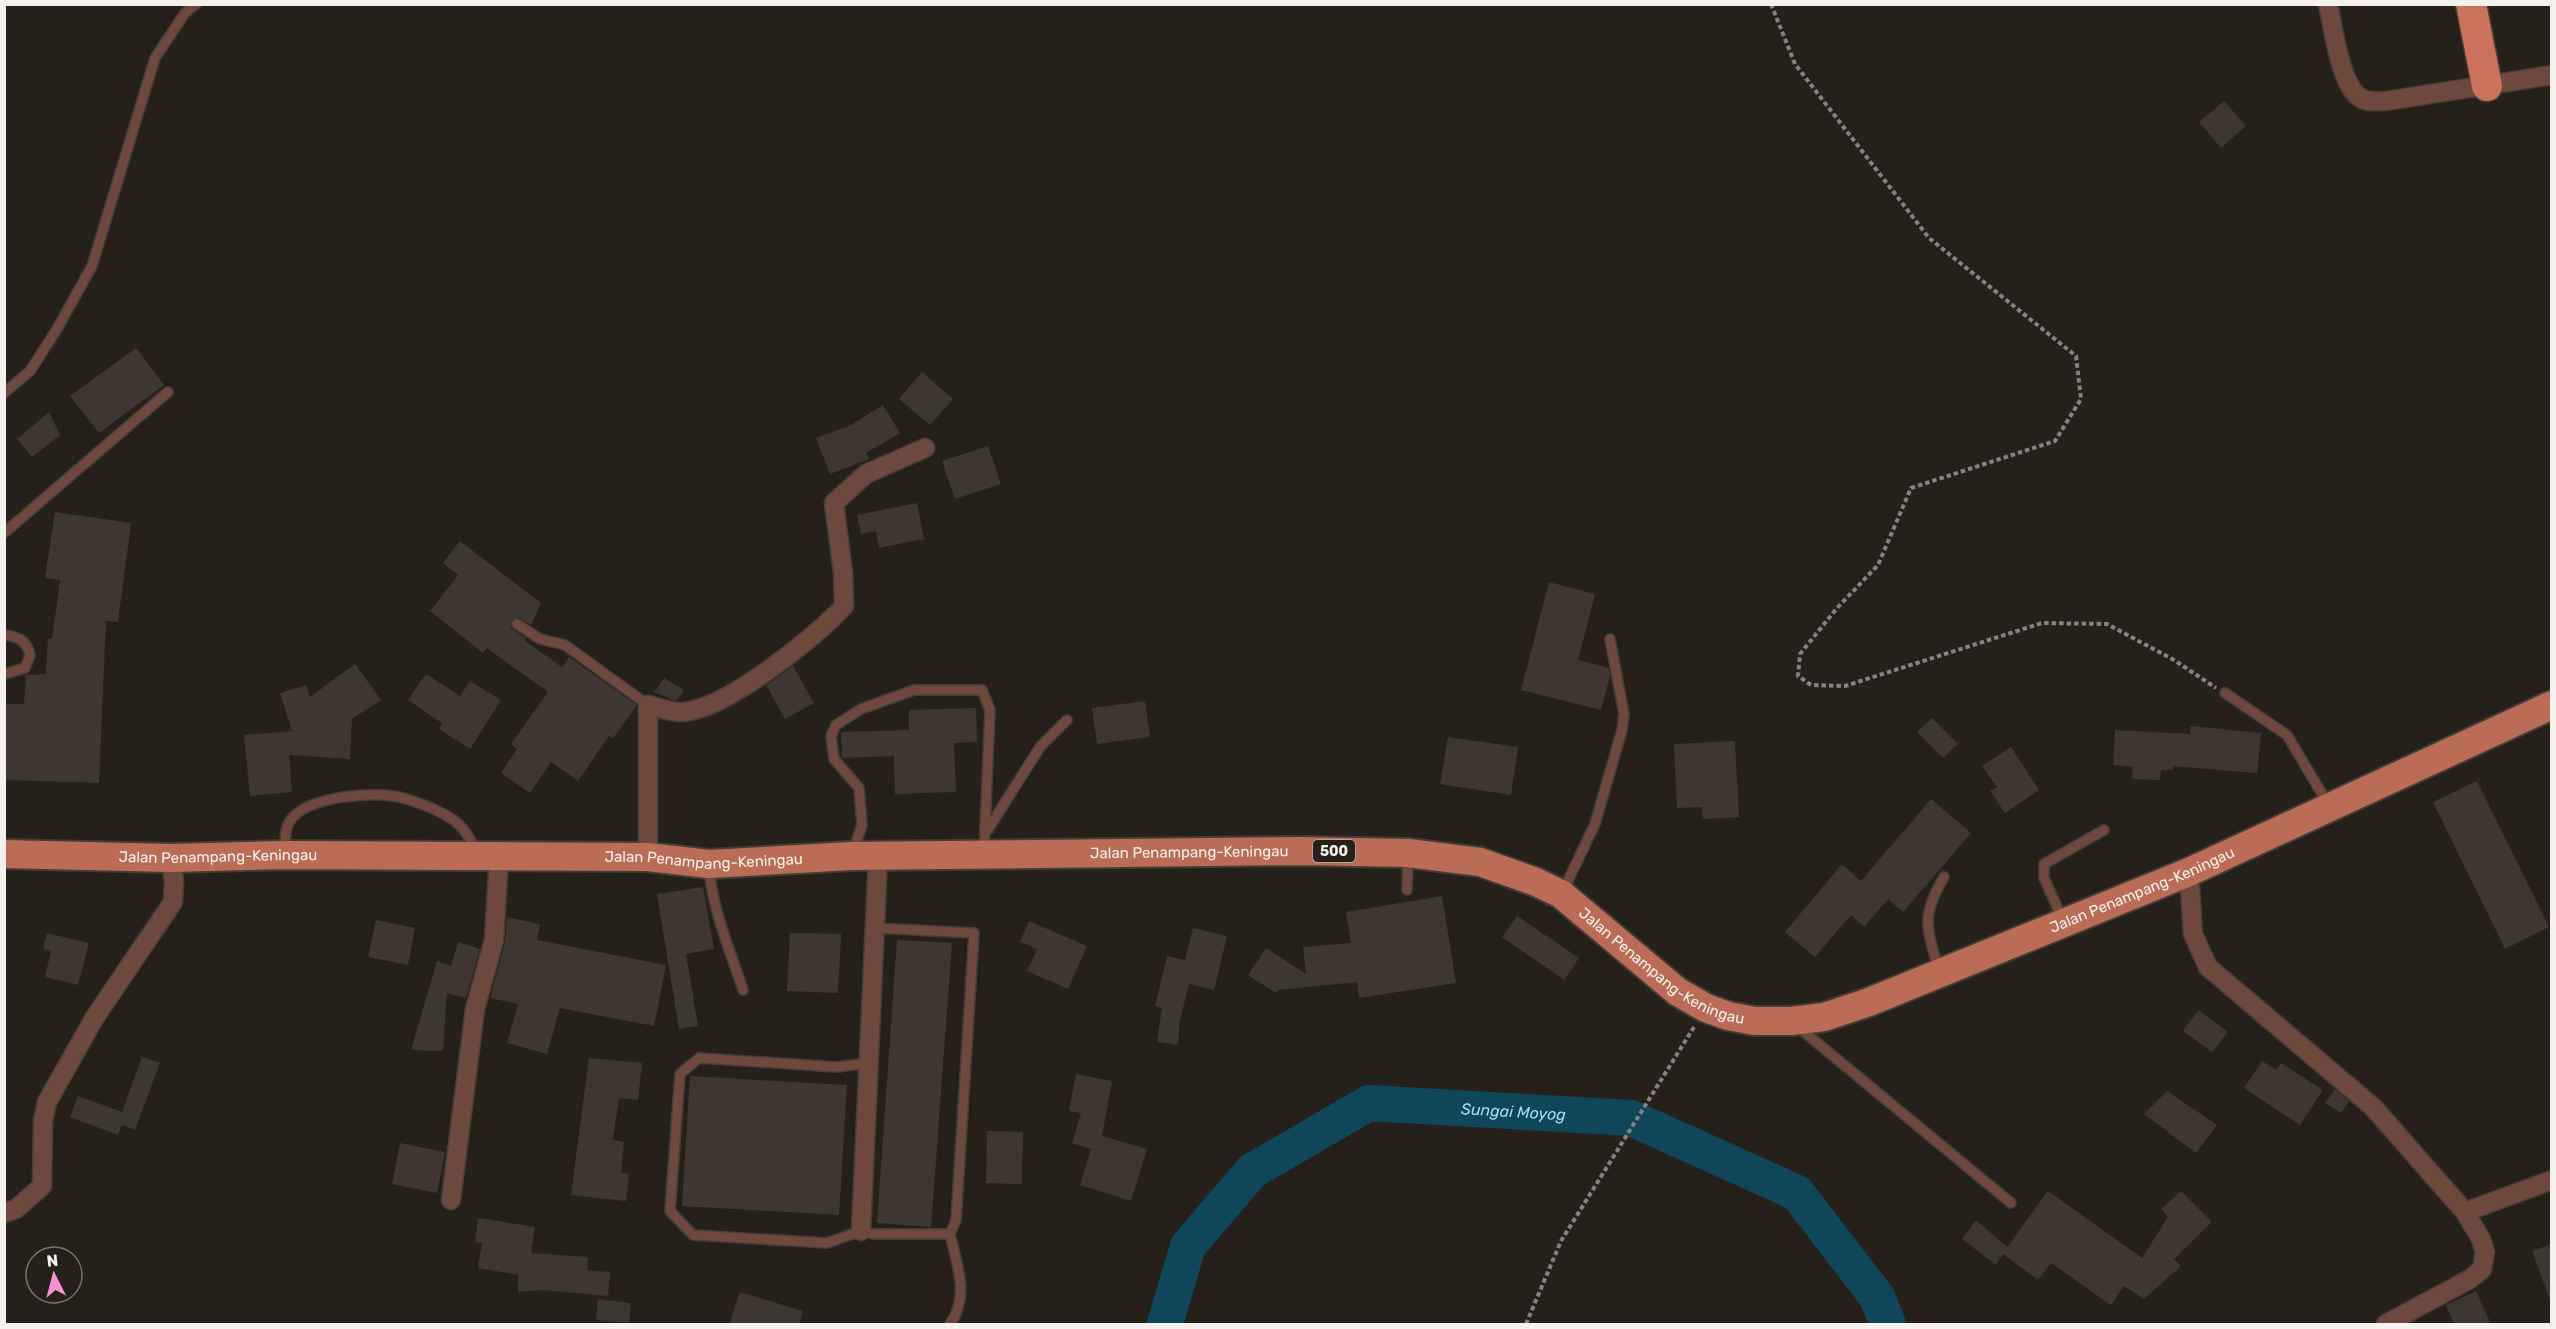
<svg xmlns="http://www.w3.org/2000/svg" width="2556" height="1329" viewBox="0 0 2556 1329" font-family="Rubik,sans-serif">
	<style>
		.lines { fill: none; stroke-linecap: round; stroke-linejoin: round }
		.river { stroke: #0f465a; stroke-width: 36 }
		.building { fill: #3e3731 }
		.service-casing { stroke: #433d38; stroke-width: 12 }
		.minor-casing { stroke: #433d38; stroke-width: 21 }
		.primary-casing { stroke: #433d38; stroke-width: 32 }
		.trunk-casing { stroke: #433d38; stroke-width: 33 }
		.path { stroke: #87827d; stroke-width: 4; stroke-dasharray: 4.5 3; stroke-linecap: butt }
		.service { stroke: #6e483d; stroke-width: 9 }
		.minor { stroke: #6e483d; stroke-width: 18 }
		.primary { stroke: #bb6c56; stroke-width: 28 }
		.trunk { stroke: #ca735a; stroke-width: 30 }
		.labels { text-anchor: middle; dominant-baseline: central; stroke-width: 4.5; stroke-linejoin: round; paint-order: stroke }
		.shield { fill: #26201a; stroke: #b7b2ae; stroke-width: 1.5 }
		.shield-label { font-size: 14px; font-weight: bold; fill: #f5f1ed }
		.street-label { font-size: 15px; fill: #f5f1ed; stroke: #26201a }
		.water-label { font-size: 16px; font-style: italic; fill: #9fdffb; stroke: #26201a }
	</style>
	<rect width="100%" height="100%" fill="#26201a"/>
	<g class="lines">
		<path class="river" id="s1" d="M1165,1324L1188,1246L1252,1171L1369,1103L1631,1118L1797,1193L1877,1297L1888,1324"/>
	</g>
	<g class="building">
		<path d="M2224,101L2246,126L2221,148L2199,122Z"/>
		<path d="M136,348L164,385L99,433L70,396Z"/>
		<path d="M922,372L953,399L930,425L899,399Z"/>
		<path d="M883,405L900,433L866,453L869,459L830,474L816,438L851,425Z"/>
		<path d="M49,412L60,435L32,457L17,439Z"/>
		<path d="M988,446L1001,484L955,499L942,461Z"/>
		<path d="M917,503L924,539L879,548L876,531L861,534L857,515Z"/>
		<path d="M55,512L131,523L118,622L106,621L99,783L4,780V704H24L26,675L46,674L48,639H52L60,580L45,578Z"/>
		<path d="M460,541L541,603L531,625L518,617L511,621V628L526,638L524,640L562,667L569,657L637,705L613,738L609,736L578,781L551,762L530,793L501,773L517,749L511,744L548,692L487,648L483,653L430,611L458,575L443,563Z"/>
		<path d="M1549,582L1595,594L1578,660L1609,668L1610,676L1601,710L1521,690Z"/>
		<path d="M355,664L381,700L352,719L350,759L289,755L292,792L250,796L244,735L292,731L280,693L306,685L310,697Z"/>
		<path d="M793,666L814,703L785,719L766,685Z"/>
		<path d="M426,674L460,696L470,681L501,700L470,749L439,729L442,723L408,700Z"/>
		<path d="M664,678L684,690L676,701L654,692Z"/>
		<path d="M1145,701L1150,737L1097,744L1092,708Z"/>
		<path d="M976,708L977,742L954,743L956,792L895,794L894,756L842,758L841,732L909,730V710Z"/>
		<path d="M1932,718L1958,744L1943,758L1917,732Z"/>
		<path d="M2191,726L2261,733L2257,773L2173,766V770H2161L2160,780L2132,779L2133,767L2113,765L2115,730L2190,734Z"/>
		<path d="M1448,737L1518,747L1511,795L1440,784Z"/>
		<path d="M1735,741L1739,817L1703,819L1702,807L1677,808L1674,744Z"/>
		<path d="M2011,747L2039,790L2005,813L1990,791L1997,787L1982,766Z"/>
		<path d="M2477,781L2549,927L2505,949L2433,802Z"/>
		<path d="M1931,799L1971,833L1903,912L1888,899L1864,927L1851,915L1815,957L1785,932L1842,864L1861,881Z"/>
		<path d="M703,887L714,949L686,954L698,1026L679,1029L657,894Z"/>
		<path d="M1442,896L1456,983L1359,998L1357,982L1278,990L1276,993L1248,975L1266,948L1306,974L1303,947L1351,943L1346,912Z"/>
		<path d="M1517,916L1579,958L1564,980L1502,937Z"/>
		<path d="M507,917L540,924L537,940L666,965L654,1026L560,1008L547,1054L507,1043L518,1004L490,998L505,943Z"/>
		<path d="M376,920L415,928L408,965L368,957Z"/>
		<path d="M1029,921L1087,946L1068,989L1027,971L1037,949L1020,942Z"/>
		<path d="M1193,928L1227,936L1214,990L1189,984L1180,1020L1178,1045L1157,1042L1162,1008L1155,1006L1167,956L1185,960Z"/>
		<path d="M47,933L89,943L78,985L45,977L51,951L43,949Z"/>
		<path d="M790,933L841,934L838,993L787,991Z"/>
		<path d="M897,940L952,943L931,1227L877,1223Z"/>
		<path d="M458,942L480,949L466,998L447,993L443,1051L411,1050L437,961L451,966Z"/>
		<path d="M2198,1010L2228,1032L2212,1052L2183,1031Z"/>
		<path d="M142,1057L160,1063L135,1130L122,1125L118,1135L70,1117L78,1096L122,1112Z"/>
		<path d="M589,1058L642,1063L638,1100L619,1098L613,1140L624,1142L621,1173L629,1174L626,1201L571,1195Z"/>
		<path d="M2262,1061L2276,1070L2281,1063L2323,1090L2300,1125L2244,1088Z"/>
		<path d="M1076,1074L1112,1081L1102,1136L1147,1149L1131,1201L1080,1185L1091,1149L1072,1143L1081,1113L1069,1111Z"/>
		<path d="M690,1076L847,1085L839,1215L682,1206Z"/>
		<path d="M2335,1089L2349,1101L2341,1113L2325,1103Z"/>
		<path d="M2167,1091L2217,1125L2196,1153L2144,1114Z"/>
		<path d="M987,1131L1023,1132L1022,1184L986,1183Z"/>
		<path d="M400,1143L445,1152L437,1193L392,1184Z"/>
		<path d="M2048,1191L2142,1258L2168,1217L2161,1209L2181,1191L2212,1222L2174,1259L2181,1266L2144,1299L2124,1286L2111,1305L2051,1263L2038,1280L2003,1254L1996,1265L1962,1239L1976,1220L2007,1247Z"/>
		<path d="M478,1218L535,1227L531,1253L588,1257L587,1270L610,1272L608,1296L543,1290L518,1292V1275L478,1268L482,1243L475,1242Z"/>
		<path d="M2552,1244V1300H2550L2532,1251Z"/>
		<path d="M2476,1291L2491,1324H2454L2446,1305Z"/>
		<path d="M740,1292L803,1311L799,1324H729Z"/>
		<path d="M598,1299L631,1303L629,1323L596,1320Z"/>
	</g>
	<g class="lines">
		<g class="service-casing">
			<g id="service">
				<path d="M4,393L30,371L57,329L92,266L155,58L185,13L196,4"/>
				<path d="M4,533L168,392"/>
				<path d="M517,624L540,639L565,645L648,705"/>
				<path d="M4,635C18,636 28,642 30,656L25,668L4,674"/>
				<path d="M2225,693L2287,735L2328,804"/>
				<path d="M987,831L1040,747L1067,720"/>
				<path d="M853,851L862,825L859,788L834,759L831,736L836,725L861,709L914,690H982L990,710L984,853"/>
				<path d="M286,853C285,843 284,830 290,821C306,796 373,791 399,797C416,801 441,811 455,821C465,829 471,841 476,851"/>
				<path d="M709,867C712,909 730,950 743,990"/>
				<path d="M1407,890L1408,855"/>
				<path d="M1563,891L1595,824L1622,730L1624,714L1610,639"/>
				<path d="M2063,920L2044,878V864L2104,830"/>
				<path d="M1939,972C1927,927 1920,918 1944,877"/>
				<path d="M1798,1027L2011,1203"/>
				<path d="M868,1063L837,1067L699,1058L680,1074L670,1211L693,1235L827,1243L861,1231L873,1234H950L956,1220L974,933L875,928"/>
				<path d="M950,1324C970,1297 957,1265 950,1234"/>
			</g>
		</g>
		<g class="minor-casing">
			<g id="minor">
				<path d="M2328,4C2333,27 2340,83 2359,97C2367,103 2377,101 2386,101L2552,75"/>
				<path d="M648,857V705C659,708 672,713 684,712C727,708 815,638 844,606L843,573L834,503L866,474L925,448"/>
				<path d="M2189,872L2193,934L2208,967L2373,1107L2465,1212L2481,1239L2485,1252L2482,1269L2470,1279L2386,1324"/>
				<path d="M451,1200L475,1009L494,940L499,857"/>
				<path d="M2465,1212L2552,1180"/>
				<path d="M4,1213L16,1209L42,1186L43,1121L47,1102L95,1017L173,902L174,880L170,858"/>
				<path d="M861,1231L878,858"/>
			</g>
		</g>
		<g class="primary-casing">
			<g id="primary">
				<path id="s2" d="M4,854L170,858L286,855L648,857L709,864L851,856L1302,851L1408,853L1480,862L1536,882L1561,894L1678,992L1706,1008L1728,1016L1755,1021H1791L1824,1017L1869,1002L2189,872L2552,705"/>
			</g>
		</g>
		<g class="trunk-casing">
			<path id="trunk" d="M2471,4L2487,86"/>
		</g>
		<g class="path">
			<path d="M1771,4L1795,64L1929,238L2076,356L2081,399L2055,441L1911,488L1878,565L1837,608L1800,654L1798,676L1811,685L1845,686L2042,623L2107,624L2174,660L2216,688"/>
			<path d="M1526,1324L1561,1241L1694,1027"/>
		</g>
		<use href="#service" class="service"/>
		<use href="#minor" class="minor"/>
		<use href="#primary" class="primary"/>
		<use href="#trunk" class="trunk"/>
	</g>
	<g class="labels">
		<rect class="shield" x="1313" y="840" width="42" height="22" rx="4.5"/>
		<g class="shield-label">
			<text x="1334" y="851">500</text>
		</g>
		<g class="street-label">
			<text stroke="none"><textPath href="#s2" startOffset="1186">Jalan Penampang-Keningau</textPath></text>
			<text stroke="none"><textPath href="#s2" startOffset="214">Jalan Penampang-Keningau</textPath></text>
			<text stroke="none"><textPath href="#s2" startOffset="700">Jalan Penampang-Keningau</textPath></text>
			<text stroke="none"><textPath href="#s2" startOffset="2212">Jalan Penampang-Keningau</textPath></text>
			<text stroke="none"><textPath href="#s2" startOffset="1690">Jalan Penampang-Keningau</textPath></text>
		</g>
		<g class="water-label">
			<text stroke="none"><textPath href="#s1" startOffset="460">Sungai Moyog</textPath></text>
		</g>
	</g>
	<rect width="2556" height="1329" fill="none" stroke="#f5f1ed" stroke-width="12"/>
	<g transform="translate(54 1275) rotate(354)"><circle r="28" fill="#26201a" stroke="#79746e" stroke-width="1.5"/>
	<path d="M0-4.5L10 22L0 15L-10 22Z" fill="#f590d1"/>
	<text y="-9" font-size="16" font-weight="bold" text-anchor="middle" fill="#f5f1ed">N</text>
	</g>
</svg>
